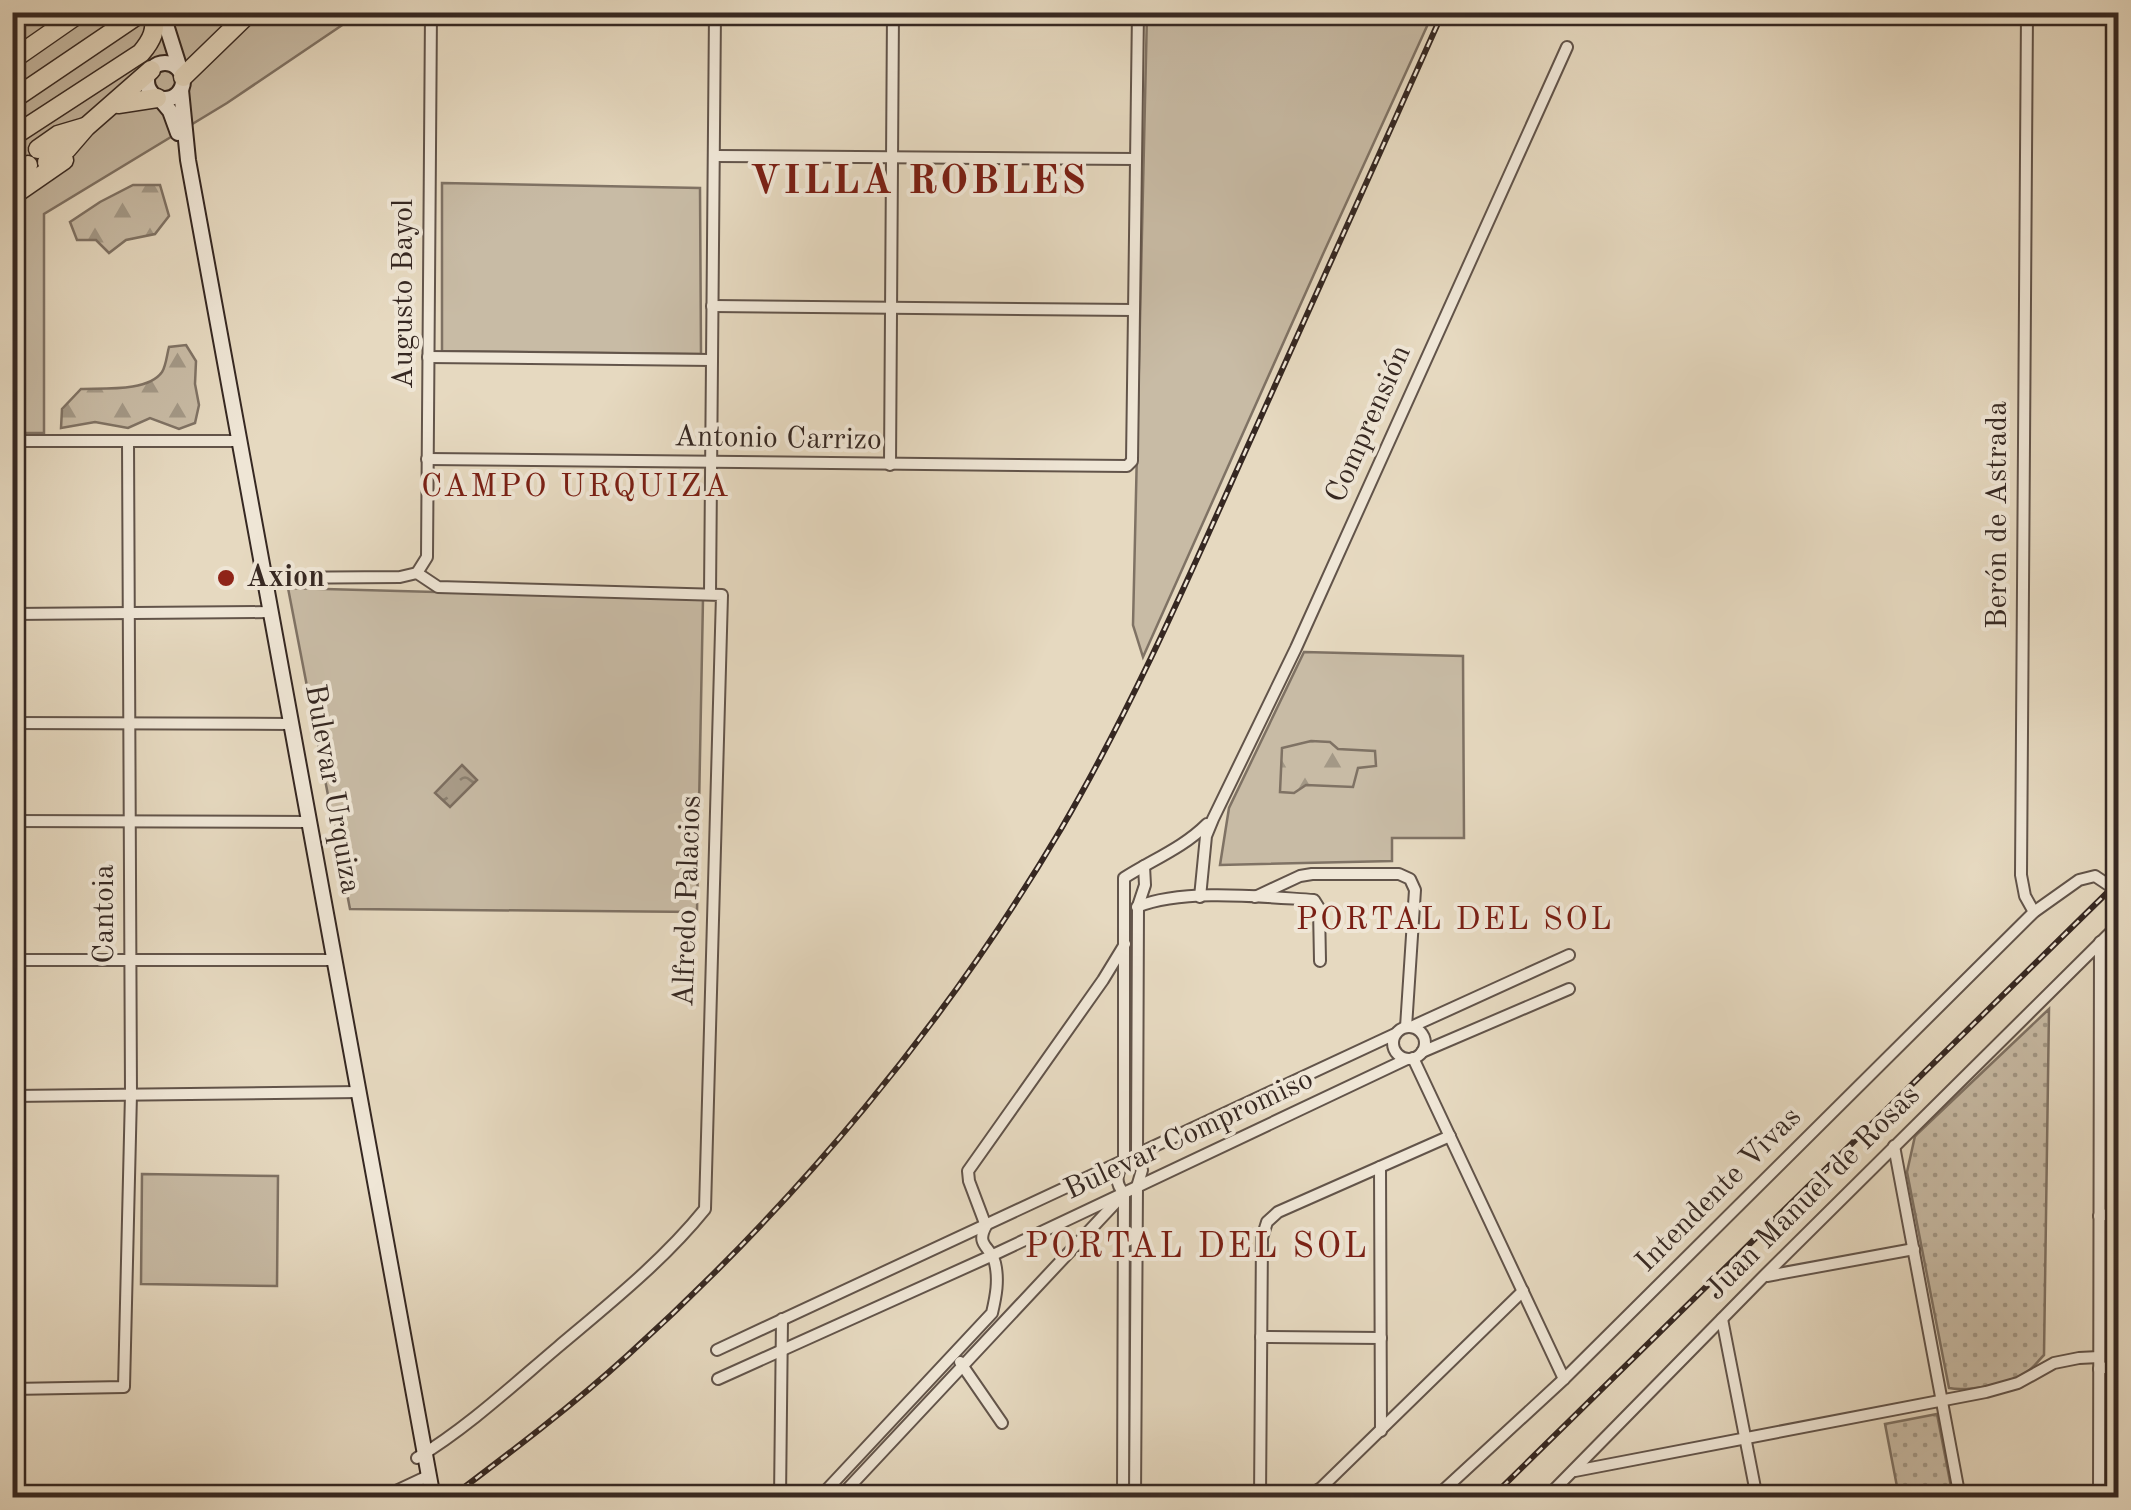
<svg xmlns="http://www.w3.org/2000/svg" width="2131" height="1510" viewBox="0 0 2131 1510" font-family="'Old Standard TT',serif">
	<style>
		.grass { fill: #c8bba5; stroke: #7f7264; stroke-width: 2.5 }
		.forest { fill: url(#forest-firs); stroke: #7f7264; stroke-width: 2.5 }
		.park { fill: url(#park-dots); stroke: #7f7264; stroke-width: 2.5 }
		.water { fill: url(#water-ripples); stroke: #7c6e60; stroke-width: 2.5 }
		.lines { fill: none; stroke-linecap: round; stroke-linejoin: round }
		.street-casing { stroke: #62544a; stroke-width: 14 }
		.secondary-casing { stroke: #362822; stroke-width: 18 }
		.highway-casing { stroke: #362822; stroke-width: 21 }
		.street { stroke: #efe6d6; stroke-width: 10 }
		.secondary { stroke: #efe6d6; stroke-width: 14 }
		.highway { stroke: #e6d9c0; stroke-width: 18 }
		.rail-casing { stroke: #362822; stroke-width: 6 }
		.rail { stroke: #efe6d6; stroke-width: 2.5; stroke-dasharray: 8; stroke-linecap: butt }
		.poi-dot { fill: #8f2418; stroke: #efe6d6; stroke-width: 4 }
		.labels { text-anchor: middle; dominant-baseline: central; stroke-width: 8; stroke-linejoin: round; paint-order: stroke }
		.street-label { font-size: 30px; fill: #362822; stroke: #efe6d6 }
		.poi-label { font-size: 30px; font-weight: bold; fill: #362822; stroke: #efe6d6; text-anchor: start }
		.neighbourhood-label { font-size: 32px; letter-spacing: 2.5px; fill: #7a1f14; stroke: #efe6d6 }
		.quarter-label { font-size: 35px; letter-spacing: 2.5px; fill: #7a1f14; stroke: #efe6d6 }
		.district-label { font-size: 40px; font-weight: bold; letter-spacing: 2.5px; fill: #7a1f14; stroke: #efe6d6 }
	</style>
	<defs>
		<pattern id="forest-firs" width="22" height="20" patternUnits="userSpaceOnUse" patternTransform="scale(2.5)"><rect width="22" height="20" fill="#c8bba5"/><path d="M5 1l3.5 6h-7zM16 11l3.5 6h-7z" fill="#a39886"/></pattern>
		<pattern id="park-dots" width="8" height="8" patternUnits="userSpaceOnUse" patternTransform="scale(2.5)"><rect width="8" height="8" fill="#c8bba5"/><path d="M2 2h.1M6 6h.1" fill="none" stroke="#a39886" stroke-width="1.8" stroke-linecap="round"/></pattern>
		<pattern id="water-ripples" width="26" height="14" patternUnits="userSpaceOnUse" patternTransform="scale(2.5)"><rect width="26" height="14" fill="#aa9d8a"/><path d="M2 4q2-2 4 0t4 0M15 11q2-2 4 0t4 0" fill="none" stroke="#8b8070"/></pattern>
	</defs>
	<rect width="100%" height="100%" fill="#e6d9c0"/>
	<filter id="stains"><feTurbulence type="fractalNoise" baseFrequency=".002" numOctaves="4"/><feColorMatrix values="0 0 0 0 .2 0 0 0 0 .09 0 0 0 0 .02 0 0 0 .5 -.17"/></filter>
	<radialGradient id="worn" r=".72"><stop offset=".6" stop-color="#630" stop-opacity="0"/><stop offset="1" stop-color="#630" stop-opacity=".3"/></radialGradient>
	<g class="grass">
		<path d="M13,13H360L227,103L44,214V433H13Z"/>
		<path d="M1147,13H1433L1323,254L1143,657L1133,625Z"/>
		<path d="M442,183L700,188L701,354L442,351Z"/>
		<path d="M288,588L703,599L697,912L350,909Z"/>
		<path d="M1304,652L1463,656L1464,838H1392V861L1220,865L1229,808Z"/>
		<path d="M142,1174L278,1176L277,1286L141,1284Z"/>
	</g>
	<g class="forest">
		<path d="M133,185H160L169,216L155,234L126,240L109,253L96,240H77L70,222L100,202Z"/>
		<path d="M186,345L196,361L195,384L199,405L195,423L179,429L150,418L128,428L95,422L61,428L62,409L81,389C103,388 148,392 162,372C166,366 167,354 169,347Z"/>
		<path d="M1311,741L1330,742L1338,749L1375,751L1376,766L1358,768L1353,787L1306,785L1294,793L1280,792L1282,748Z"/>
	</g>
	<g class="park">
		<path d="M2049,1009L2044,1355C2038,1361 2033,1368 2027,1372C2010,1383 1968,1392 1949,1388L1907,1172L1915,1136Z"/>
		<path d="M1937,1414L1953,1497H1899L1885,1424Z"/>
	</g>
	<path class="water" d="M462,765L477,780L450,807L435,793Z"/>
	<g class="lines">
		<g class="street-casing">
			<g id="street">
				<path d="M2027,12L2021,875L2025,896L2034,912"/>
				<path d="M714,156L1136,159"/>
				<path d="M712,306L1134,310"/>
				<path d="M428,357L712,360"/>
				<path d="M12,441H239"/>
				<path d="M427,459L1127,466L1132,461L1138,12"/>
				<path d="M890,465L893,12"/>
				<path d="M417,573L427,557L431,12"/>
				<path d="M259,578L400,577L417,573L438,587L722,595L705,1209C663,1261 609,1304 558,1347C513,1385 467,1428 417,1458"/>
				<path d="M710,594L715,12"/>
				<path d="M12,614L271,612"/>
				<path d="M12,723L292,724"/>
				<path d="M12,821L310,822"/>
				<path d="M1200,897L1206,836L1213,819L1296,648L1567,47"/>
				<path d="M1255,897L1300,876L1312,874H1399L1410,879L1415,890L1406,1027"/>
				<path d="M1137,907C1182,888 1264,897 1314,900L1319,908L1320,961"/>
				<path d="M12,960H335"/>
				<path d="M1411,1027L1569,955"/>
				<circle cx="1409" cy="1043" r="16"/>
				<path d="M1422,1052L1569,989"/>
				<path d="M1413,1058L1564,1379"/>
				<path d="M12,1096L360,1092"/>
				<path d="M1894,1146L1960,1498"/>
				<path d="M1380,1167L1381,1431"/>
				<path d="M2099,1216L2118,1212"/>
				<path d="M1767,1276L1914,1249"/>
				<path d="M1722,1319L1757,1498"/>
				<path d="M1261,1337L1381,1338"/>
				<path d="M717,1350L1395,1034"/>
				<path d="M960,1362L1002,1423"/>
				<path d="M2099,1369L2118,1365"/>
				<path d="M718,1379L993,1255L1407,1059"/>
				<path d="M12,1389L124,1387L131,1094L128,441"/>
				<path d="M1575,1471L1986,1392L2018,1383L2054,1363L2079,1358L2099,1357"/>
				<path d="M381,1498L430,1475"/>
				<path d="M780,1498L782,1319"/>
				<path d="M819,1498L992,1313C996,1296 999,1280 995,1263C991,1246 975,1246 986,1226L969,1181L968,1171L1103,980L1125,944"/>
				<path d="M839,1498L1119,1199"/>
				<path d="M1123,1498L1124,1193C1114,1183 1117,1173 1124,1161V878C1152,860 1183,848 1207,824"/>
				<path d="M1135,1498L1137,1187L1142,1170L1137,1155L1138,906L1145,885L1144,866"/>
				<path d="M1260,1498L1262,1238L1267,1222L1278,1212L1450,1136"/>
				<path d="M1305,1498L1321,1488L1523,1291"/>
				<path d="M1435,1498L1564,1379L2034,912L2079,880L2095,876L2113,888L2118,895"/>
				<path d="M1546,1498L1764,1276L2118,925"/>
				<path d="M2099,1498L2100,942"/>
			</g>
		</g>
		<g class="secondary-casing">
			<g id="secondary">
				<path d="M162,12L180,69"/>
				<circle cx="165" cy="81" r="18"/>
				<path d="M181,90L188,160L433,1498"/>
				<path d="M160,99L170,111L178,133"/>
			</g>
		</g>
		<g class="highway-casing">
			<g id="highway">
				<path d="M12,60L81,12"/>
				<path d="M183,77L250,12"/>
				<path d="M12,100L142,12"/>
				<path d="M118,104L157,98"/>
				<path d="M12,137L141,53C152,40 157,30 153,12"/>
				<path d="M38,149L58,135L85,127"/>
				<path d="M47,162L67,149L86,127L151,70"/>
				<path d="M12,176L28,165"/>
				<path d="M12,196L64,160"/>
			</g>
		</g>
		<use href="#street" class="street"/>
		<use href="#secondary" class="secondary"/>
		<use href="#highway" class="highway"/>
		<g class="rail-casing">
			<g id="rail">
				<path d="M450,1498C511,1452 572,1406 628,1355C796,1203 946,1024 1061,829C1130,711 1185,586 1241,461C1308,312 1376,162 1443,12"/>
				<path d="M1491,1498L2118,882"/>
			</g>
		</g>
		<use href="#rail" class="rail"/>
	</g>
	<circle class="poi-dot" cx="226" cy="578" r="10"/>
	<g class="labels">
		<g class="street-label">
			<text transform="translate(404 294) rotate(-90)">Augusto Bayol</text>
			<text transform="translate(1369 424) rotate(-66)">Comprensión</text>
			<text transform="translate(778 439) rotate(1)">Antonio Carrizo</text>
			<text transform="translate(1998 515) rotate(-90)">Berón de Astrada</text>
			<text transform="translate(332 789) rotate(80)">Bulevar Urquiza</text>
			<text transform="translate(688 901) rotate(-88)">Alfredo Palacios</text>
			<text transform="translate(105 914) rotate(-90)">Cantoia</text>
			<text transform="translate(1189 1135) rotate(-25)">Bulevar Compromiso</text>
			<text transform="translate(1719 1190) rotate(-45)">Intendente Vivas</text>
			<text transform="translate(1813 1193) rotate(-45)">Juan Manuel de Rosas</text>
		</g>
		<g class="poi-label">
			<text x="246" y="578">Axion</text>
		</g>
		<g class="neighbourhood-label">
			<text x="576" y="488">CAMPO URQUIZA</text>
			<text x="1455" y="921">PORTAL DEL SOL</text>
		</g>
		<g class="quarter-label">
			<text x="1197" y="1247">PORTAL DEL SOL</text>
		</g>
		<g class="district-label">
			<text x="919" y="183">VILLA ROBLES</text>
		</g>
	</g>
	<rect width="2131" height="1510" fill="none" stroke="#e6d9c0" stroke-width="50"/>
	<rect x="15" y="15" width="2101" height="1480" fill="none" stroke="#362822" stroke-width="5"/>
	<rect x="25" y="25" width="2081" height="1460" fill="none" stroke="#362822" stroke-width="2.5"/>
	<rect width="100%" height="100%" filter="url(#stains)"/>
	<rect width="100%" height="100%" fill="url(#worn)"/>
</svg>
